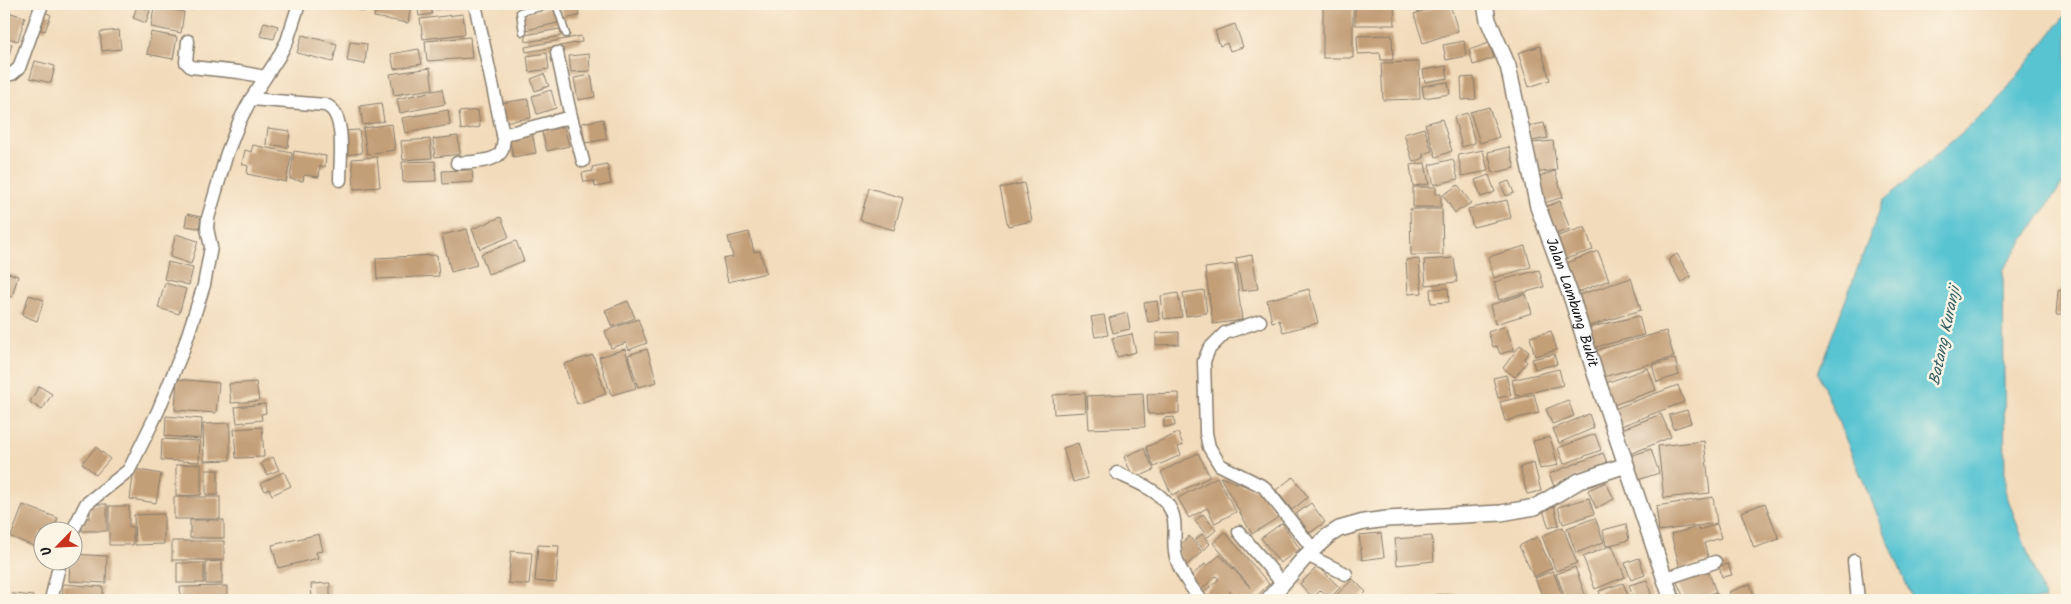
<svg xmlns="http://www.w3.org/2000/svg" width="2071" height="604" viewBox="0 0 2071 604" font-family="Kalam,sans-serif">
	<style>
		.water { fill: #58c4d2; stroke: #3a7077 }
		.building { fill: #c39f78 }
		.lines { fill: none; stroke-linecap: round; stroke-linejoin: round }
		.service-casing { stroke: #877c6c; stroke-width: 9 }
		.minor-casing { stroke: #877c6c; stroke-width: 15 }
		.tertiary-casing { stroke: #877c6c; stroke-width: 18 }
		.service { stroke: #fff; stroke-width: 6 }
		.minor { stroke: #fff; stroke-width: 12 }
		.tertiary { stroke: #fff; stroke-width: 15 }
		.labels { text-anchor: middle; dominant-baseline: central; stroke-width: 5; stroke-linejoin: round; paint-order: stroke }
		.street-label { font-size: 15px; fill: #1c1c1c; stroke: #fcf5e5 }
		.water-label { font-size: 16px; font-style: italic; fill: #345f65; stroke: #fcf5e5 }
	</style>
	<rect width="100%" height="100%" fill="#fcf5e5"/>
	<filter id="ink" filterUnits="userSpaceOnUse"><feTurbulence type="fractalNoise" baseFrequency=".02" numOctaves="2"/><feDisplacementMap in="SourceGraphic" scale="10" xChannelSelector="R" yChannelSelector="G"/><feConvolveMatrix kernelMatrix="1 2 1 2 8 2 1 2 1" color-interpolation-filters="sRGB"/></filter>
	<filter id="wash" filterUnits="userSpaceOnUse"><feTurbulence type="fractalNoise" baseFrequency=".0096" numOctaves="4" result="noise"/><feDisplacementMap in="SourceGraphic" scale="20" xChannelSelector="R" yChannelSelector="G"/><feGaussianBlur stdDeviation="1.12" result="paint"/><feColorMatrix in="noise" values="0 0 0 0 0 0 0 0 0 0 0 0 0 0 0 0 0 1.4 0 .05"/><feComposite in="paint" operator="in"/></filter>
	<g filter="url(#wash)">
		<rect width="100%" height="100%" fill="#f2dbbb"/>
		<path class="water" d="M2067,13V177L2003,270L2005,491L2045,600H1913L1818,373L1883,201L1995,104Z"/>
		<g id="blocks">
			<g class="building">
				<path d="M155,4H194L193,10Z"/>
				<path d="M344,4H367L363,12Z"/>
				<path d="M376,4H411L408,23L374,17Z"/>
				<path d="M417,4H431L432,14L419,16Z"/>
				<path d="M435,4H464V5L436,9Z"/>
				<path d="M577,4L579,16L563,19L560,6Z"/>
				<rect x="1323" y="4" width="30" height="54"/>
				<path d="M1355,4H1394L1395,25H1355Z"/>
				<path d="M1445,4H1450L1458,31L1423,43L1414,14Z"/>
				<path d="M137,6L150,10L146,23L133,18Z"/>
				<path d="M154,7L184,12L181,33L151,27Z"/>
				<path d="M554,7L558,23L526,30L522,14Z"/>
				<path d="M4,11L25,17L18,41L4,37Z"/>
				<path d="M42,11L51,15L45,31L36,28Z"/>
				<path d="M463,14L465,34L423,39L420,19Z"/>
				<path d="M264,22L278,26L274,39L260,36Z"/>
				<path d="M1235,24L1243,47L1230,51L1227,43L1220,46L1215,31Z"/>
				<path d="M560,29L561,36L526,42L525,35Z"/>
				<path d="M119,30L121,49L102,51L100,32Z"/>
				<path d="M151,32L177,37L173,59L147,54Z"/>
				<path d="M302,35L337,44L333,62L297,53Z"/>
				<path d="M1392,35L1393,60H1381L1380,53L1358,54L1357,36Z"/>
				<path d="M581,36L582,42L526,52L525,47Z"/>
				<path d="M470,37L472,58L427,61L425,41Z"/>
				<path d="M1464,41L1466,56L1446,60L1443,45Z"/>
				<path d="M4,42L12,44L7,62L4,61Z"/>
				<path d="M350,42L367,44L365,64L347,61Z"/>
				<path d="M1489,43L1494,58L1473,65L1469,50Z"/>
				<path d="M1540,46L1550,80L1529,87L1518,53Z"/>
				<path d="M419,49L422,64L394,69L391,54Z"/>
				<path d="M547,53L549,69L529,72L527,56Z"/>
				<path d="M589,54L590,71L571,72L569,56Z"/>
				<path d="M35,61L55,66L51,83L30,78Z"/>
				<path d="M1419,62L1420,99L1383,100L1381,63Z"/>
				<path d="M1446,66L1448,78L1425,82L1423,70Z"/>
				<path d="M430,68L433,89L394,95L390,74Z"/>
				<path d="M544,74L549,86L535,91L531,79Z"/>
				<path d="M591,75L595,97L578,100L574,78Z"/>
				<path d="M1474,77L1476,99L1462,100L1461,78Z"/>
				<path d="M1448,82L1450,94L1424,98L1422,86Z"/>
				<path d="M442,89L445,104L400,113L397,99Z"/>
				<path d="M551,90L556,108L537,114L532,96Z"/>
				<path d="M528,99L531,118L503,122L500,103Z"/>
				<path d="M381,103L384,121L363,125L360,106Z"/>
				<path d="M1489,107L1499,137L1480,143L1470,112Z"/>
				<path d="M448,110L450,125L405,133L402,118Z"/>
				<path d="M478,110L480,127L461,130L459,112Z"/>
				<path d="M1467,113L1475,143L1462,147L1454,117Z"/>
				<path d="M603,119L607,139L585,143L582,123Z"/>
				<path d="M1442,119L1452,151L1436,157L1425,124Z"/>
				<path d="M1544,123L1548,138L1532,141L1529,126Z"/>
				<path d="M392,124L395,150L367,154L363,128Z"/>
				<path d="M564,126L569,146L547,151L542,132Z"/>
				<path d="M268,128L290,131L288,147L266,144Z"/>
				<path d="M1424,128L1432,151L1423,154L1424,158L1413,162L1404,134Z"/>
				<path d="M359,130L362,153L346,155L344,131Z"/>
				<path d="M532,132L536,153L513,157L509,137Z"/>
				<path d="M458,136L460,154L435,157L433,139Z"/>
				<path d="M430,139L432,158L403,160L401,141Z"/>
				<path d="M1553,141L1557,170L1535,173L1532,143Z"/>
				<path d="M253,145L292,153L286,182L247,174L248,166L242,164L245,150L251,152Z"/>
				<path d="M1509,147L1515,168L1493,173L1488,152Z"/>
				<path d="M1483,150L1488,171L1462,176L1458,155Z"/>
				<path d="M294,151L326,156L325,167L320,166L319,177L304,175L303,181L290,179Z"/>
				<path d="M377,157L380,187L354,189L352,159Z"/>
				<path d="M1453,159L1458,179L1434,185L1429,165Z"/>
				<path d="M435,161L436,181L403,182L402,162Z"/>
				<path d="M1425,163L1429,184L1413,186L1410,165Z"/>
				<path d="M607,164L611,184L595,187L594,181L584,182L582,173L593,171L592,167Z"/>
				<path d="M472,170L473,182L443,184L442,171Z"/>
				<path d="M1555,171L1563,197L1544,203L1536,177Z"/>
				<path d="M1489,175L1495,192L1481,197L1475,180Z"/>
				<path d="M1509,181L1514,193L1506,196L1501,184Z"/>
				<path d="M1024,183L1032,221L1008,226L1000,188Z"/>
				<path d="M1458,185L1471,203L1455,213L1443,195Z"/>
				<path d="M1413,187H1436V194H1441V207H1413Z"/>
				<path d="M869,188L903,198L894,230L860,220Z"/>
				<path d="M1507,200L1511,218L1473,227L1468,209Z"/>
				<path d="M1560,201L1570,229L1553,235L1543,208Z"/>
				<path d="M1410,209H1442L1443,255H1411Z"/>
				<path d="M187,214L201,217L199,228L185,226Z"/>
				<path d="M501,217L509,237L480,249L472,229Z"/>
				<path d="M1585,227L1593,250L1565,259L1558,236Z"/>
				<path d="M467,229L477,265L451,272L442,235Z"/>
				<path d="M749,232L754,252L760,251L766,273L728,282L723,259L733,257L728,237Z"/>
				<path d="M176,234L198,241L191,264L170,257Z"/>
				<path d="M516,241L524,261L488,274L481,254Z"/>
				<path d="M1525,246L1531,267L1494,278L1488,257Z"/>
				<path d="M1598,251L1609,280L1576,293L1564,264Z"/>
				<path d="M1677,254L1691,277L1681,282L1668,260Z"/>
				<path d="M437,255L439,276L377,279L376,258Z"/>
				<path d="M1252,255L1258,289L1242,291L1236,258Z"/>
				<path d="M1454,258L1457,282L1426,285L1424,260Z"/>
				<path d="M1419,259L1422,293L1408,294L1406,260Z"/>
				<path d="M168,262L193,268L189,285L164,279Z"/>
				<path d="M1235,264L1242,320L1213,324L1205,268Z"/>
				<path d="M1539,270L1544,287L1499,300L1494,282Z"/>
				<path d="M4,272L18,276L12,297L4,295Z"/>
				<path d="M1631,278L1641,310L1586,327L1576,296Z"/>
				<path d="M165,283L186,289L179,314L158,308Z"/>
				<path d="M1448,288L1449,302L1431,303L1430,289Z"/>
				<path d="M1309,289L1318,323L1283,332L1279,320L1272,322L1267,300Z"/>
				<path d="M1204,290L1207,313L1186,316L1183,293Z"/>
				<path d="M2058,290L2067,291V315H2056Z"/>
				<path d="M1178,293L1182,317L1164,319L1161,296Z"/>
				<path d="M1526,294L1532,313L1495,324L1490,305Z"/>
				<path d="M29,295L44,300L37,321L22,315Z"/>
				<path d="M628,301L635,318L612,327L605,310Z"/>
				<path d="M1157,301L1160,320L1148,322L1144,303Z"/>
				<path d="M1127,313L1130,329L1113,333L1109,318Z"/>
				<path d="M1104,315L1108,335L1095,337L1091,317Z"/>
				<path d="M1639,316L1644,335L1592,348L1587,328Z"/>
				<path d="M638,319L647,343L629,350L626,343L611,348L605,331Z"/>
				<path d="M1506,326L1514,350L1500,354L1497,346L1493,347L1488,332Z"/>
				<path d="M1551,331L1557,350L1535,356L1530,337Z"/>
				<path d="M1666,331L1674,357L1600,378L1593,351Z"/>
				<path d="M1179,332V344L1156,345V333Z"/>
				<path d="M1132,334L1136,352L1117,357L1112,338Z"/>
				<path d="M1520,345L1529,352L1524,359L1527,362L1515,377L1503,368Z"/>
				<path d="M625,349L636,388L611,395L599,357Z"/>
				<path d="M647,349L657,382L638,387L628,355Z"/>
				<path d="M1554,354L1557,364L1535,369L1532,359Z"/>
				<path d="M593,355L606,394L577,404L564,364Z"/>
				<path d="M1675,359L1679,375L1657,382L1652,365Z"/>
				<path d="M1648,368L1656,390L1611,406L1603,384Z"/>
				<path d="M1559,369L1563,385L1516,396L1512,380Z"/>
				<path d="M1506,375L1511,395L1498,398L1493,378Z"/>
				<path d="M177,379L219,383L216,413L175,410Z"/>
				<path d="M256,382L259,401L231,403L229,384Z"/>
				<path d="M1678,385L1684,402L1618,427L1611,410Z"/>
				<path d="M39,386L52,394L42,410L30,402Z"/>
				<path d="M1085,393L1086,412L1054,414L1053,395Z"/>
				<path d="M1143,393L1145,427L1089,429L1087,396Z"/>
				<path d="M1179,393V413L1148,414L1147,394Z"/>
				<path d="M1534,394L1539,413L1505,421L1500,402Z"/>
				<path d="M1568,400L1574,416L1552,424L1546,409Z"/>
				<path d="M265,404L266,413L261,414L262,420L237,423L235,407Z"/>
				<path d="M1687,410L1691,423L1673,429L1669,415Z"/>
				<path d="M1589,414L1594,428L1559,443L1553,429Z"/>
				<path d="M1661,414L1671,437L1630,454L1620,430Z"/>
				<path d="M166,416L202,419L201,439L165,436Z"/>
				<path d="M1174,417L1175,426L1164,427V418Z"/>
				<path d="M230,423V460L204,461L203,424Z"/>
				<path d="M262,427L264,457L236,458L234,429Z"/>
				<path d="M1178,433L1183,445L1178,447L1181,455L1154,467L1146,447Z"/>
				<path d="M1595,434L1601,450L1564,464L1558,448Z"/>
				<path d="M1550,437L1558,465L1540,469L1533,441Z"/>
				<path d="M162,439L200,441L199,462L161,460Z"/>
				<path d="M1704,441L1710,493L1664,498L1658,446Z"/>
				<path d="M1078,443L1088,478L1073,482L1063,448Z"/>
				<path d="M96,447L110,459L96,475L82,463Z"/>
				<path d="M1144,448L1154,470L1134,479L1124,457Z"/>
				<path d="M1651,449L1659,473L1635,481L1627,457Z"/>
				<path d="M1198,453L1210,477L1172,495L1161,472Z"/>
				<path d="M1603,453L1608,465L1554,486L1549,474Z"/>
				<path d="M273,457L279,470L267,475L261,463Z"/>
				<path d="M1534,463L1541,491L1527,494L1520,467Z"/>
				<path d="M201,464V495L176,496V465Z"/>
				<path d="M134,469L161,474L156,503L130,499Z"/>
				<rect x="206" y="470" width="12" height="25"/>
				<path d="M284,472L291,486L272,495L269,489L265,491L261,483Z"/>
				<path d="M1217,477L1236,512L1215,523L1207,508L1189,518L1178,498Z"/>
				<path d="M1220,477L1260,491L1279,517L1252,534Z"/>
				<path d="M1293,477L1308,497L1292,510L1276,490Z"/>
				<path d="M1606,482L1614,499L1596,508L1588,490Z"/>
				<rect x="174" y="497" width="46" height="22"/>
				<path d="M1713,497L1717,523L1659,531L1656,506Z"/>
				<path d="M1589,498L1594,514L1563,524L1558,507Z"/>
				<path d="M1311,503L1325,522L1310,533L1296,514Z"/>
				<path d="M1765,503L1779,539L1754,548L1741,512Z"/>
				<path d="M90,504H107V531H82L83,518H90Z"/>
				<path d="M23,505L58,518L53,532H41L36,547L11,537Z"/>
				<path d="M109,506H129V527H133V545H109Z"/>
				<path d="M1554,506L1559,525L1549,528L1543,510Z"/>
				<path d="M164,514V544L135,545L134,515Z"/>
				<path d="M1203,514L1216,530L1208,537L1195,521Z"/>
				<path d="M1595,518L1604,542L1576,553L1567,528Z"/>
				<rect x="190" y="520" width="34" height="18"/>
				<path d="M1282,523L1300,549L1280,563L1261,538Z"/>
				<path d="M1626,524L1629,540L1606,546L1603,530Z"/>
				<path d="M1717,524L1721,538L1704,543L1709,560L1680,568L1671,534L1698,527L1699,530Z"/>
				<path d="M1563,527L1577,563L1556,571L1542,536Z"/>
				<path d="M1225,532L1269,584L1253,600H1238L1229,591L1237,600H1209L1203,593L1219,579L1216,576L1201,590L1190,577L1205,564L1207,566L1220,555L1251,588L1213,543Z"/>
				<path d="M1381,533L1384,557L1362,560L1359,535Z"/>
				<path d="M319,534L323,551L316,552L318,558L278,568L272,545Z"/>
				<path d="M1202,534L1210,544L1204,550L1195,540Z"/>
				<path d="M1189,536L1202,552L1183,568L1178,548Z"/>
				<path d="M1432,536L1434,561L1397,565L1395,539Z"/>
				<path d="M1537,537L1552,568L1534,577L1519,546Z"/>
				<rect x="172" y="541" width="52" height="19"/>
				<path d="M538,545L559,546L556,583L535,581Z"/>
				<path d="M1612,545L1625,577L1595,589L1583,557Z"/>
				<path d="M511,551L532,553L529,585L508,583Z"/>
				<path d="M72,554L107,556L106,583L69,581L70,562H72Z"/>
				<path d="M1639,558L1645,575L1631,580L1625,563Z"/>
				<path d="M222,561V584H206V562Z"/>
				<rect x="177" y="563" width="27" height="20"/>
				<path d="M1728,564L1732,575L1722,577L1719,566Z"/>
				<path d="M1318,566L1340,588L1329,599L1321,590L1313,598L1300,584Z"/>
				<path d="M1575,567L1586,597L1579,600H1566L1556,574Z"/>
				<path d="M1708,570L1716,592L1694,600H1685L1677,582Z"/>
				<path d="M1553,571L1564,600H1544L1535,578Z"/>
				<path d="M1353,579L1366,592L1358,600H1339L1335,596Z"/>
				<path d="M1647,580L1652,598L1634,600L1629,585Z"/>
				<path d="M330,583V600H312L311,584Z"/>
				<path d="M1623,583L1630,600H1602L1599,591Z"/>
				<path d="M63,584L103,587V600H62Z"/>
				<path d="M1750,584L1756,600H1733L1729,592Z"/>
				<path d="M227,586V600H181L180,587Z"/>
				<path d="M6,593L33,596L32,600H6Z"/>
				<path d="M1717,593L1720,600H1700Z"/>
				<path d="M1455,594V600H1439V595Z"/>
			</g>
		</g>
	</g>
	<g filter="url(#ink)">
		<use href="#blocks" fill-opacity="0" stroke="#877c6c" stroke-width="1"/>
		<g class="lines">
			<g class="service-casing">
				<g id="service">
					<path d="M556,4L566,34"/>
					<path d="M523,32L520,12L553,4"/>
				</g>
			</g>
			<g class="minor-casing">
				<g id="minor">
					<path d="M188,41L186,62L191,67L239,72L265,77"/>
					<path d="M557,53L571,117"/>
					<path d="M4,74H12L19,68L42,4"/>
					<path d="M251,99L325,105C347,112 340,161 340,180"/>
					<path d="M503,135L571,117L583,161"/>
					<path d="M457,163C469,162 494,163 501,152C503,149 503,143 504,139L475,4"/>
					<path d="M1260,321L1225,333L1209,349L1204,361L1206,433L1209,447L1220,465L1264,487L1313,549"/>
					<path d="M1117,473C1134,481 1157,489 1168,505C1180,522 1171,540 1176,557C1180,573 1192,588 1201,600"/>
					<path d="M72,532L86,504L129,470L158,411L183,350L204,285L211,247L207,228L208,218L227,153L240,120L251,99L278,58L287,41L299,4"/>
					<path d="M1239,532L1282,583"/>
					<path d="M1307,555L1346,574"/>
					<path d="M1854,561L1858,600"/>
					<path d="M1664,579L1715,562"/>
					<path d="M51,600L60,562"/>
				</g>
			</g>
			<g class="tertiary-casing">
				<g id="tertiary">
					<path id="s1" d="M1485,4L1488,20L1508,66L1538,207L1573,302L1595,373L1672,600"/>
					<path d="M1268,600L1307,555L1328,536L1339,529L1364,522L1387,519L1501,513L1535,507L1579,481L1626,465"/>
				</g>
			</g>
			<use href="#service" class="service"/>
			<use href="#minor" class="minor"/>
			<use href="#tertiary" class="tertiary"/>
		</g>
	</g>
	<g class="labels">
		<g class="street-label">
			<text stroke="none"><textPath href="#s1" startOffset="312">Jalan Lambung Bukit</textPath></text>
		</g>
		<g class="water-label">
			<text transform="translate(1945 336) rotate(-78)">Batang Kuranji</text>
		</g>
	</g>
	<rect width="2071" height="604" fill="none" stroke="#fcf5e5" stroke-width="20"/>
	<g transform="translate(58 546) rotate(246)"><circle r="24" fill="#fcf5e5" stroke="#a29e95"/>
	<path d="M0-4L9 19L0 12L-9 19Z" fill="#c8321e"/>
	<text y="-8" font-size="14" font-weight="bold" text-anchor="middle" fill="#1c1c1c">U</text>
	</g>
</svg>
